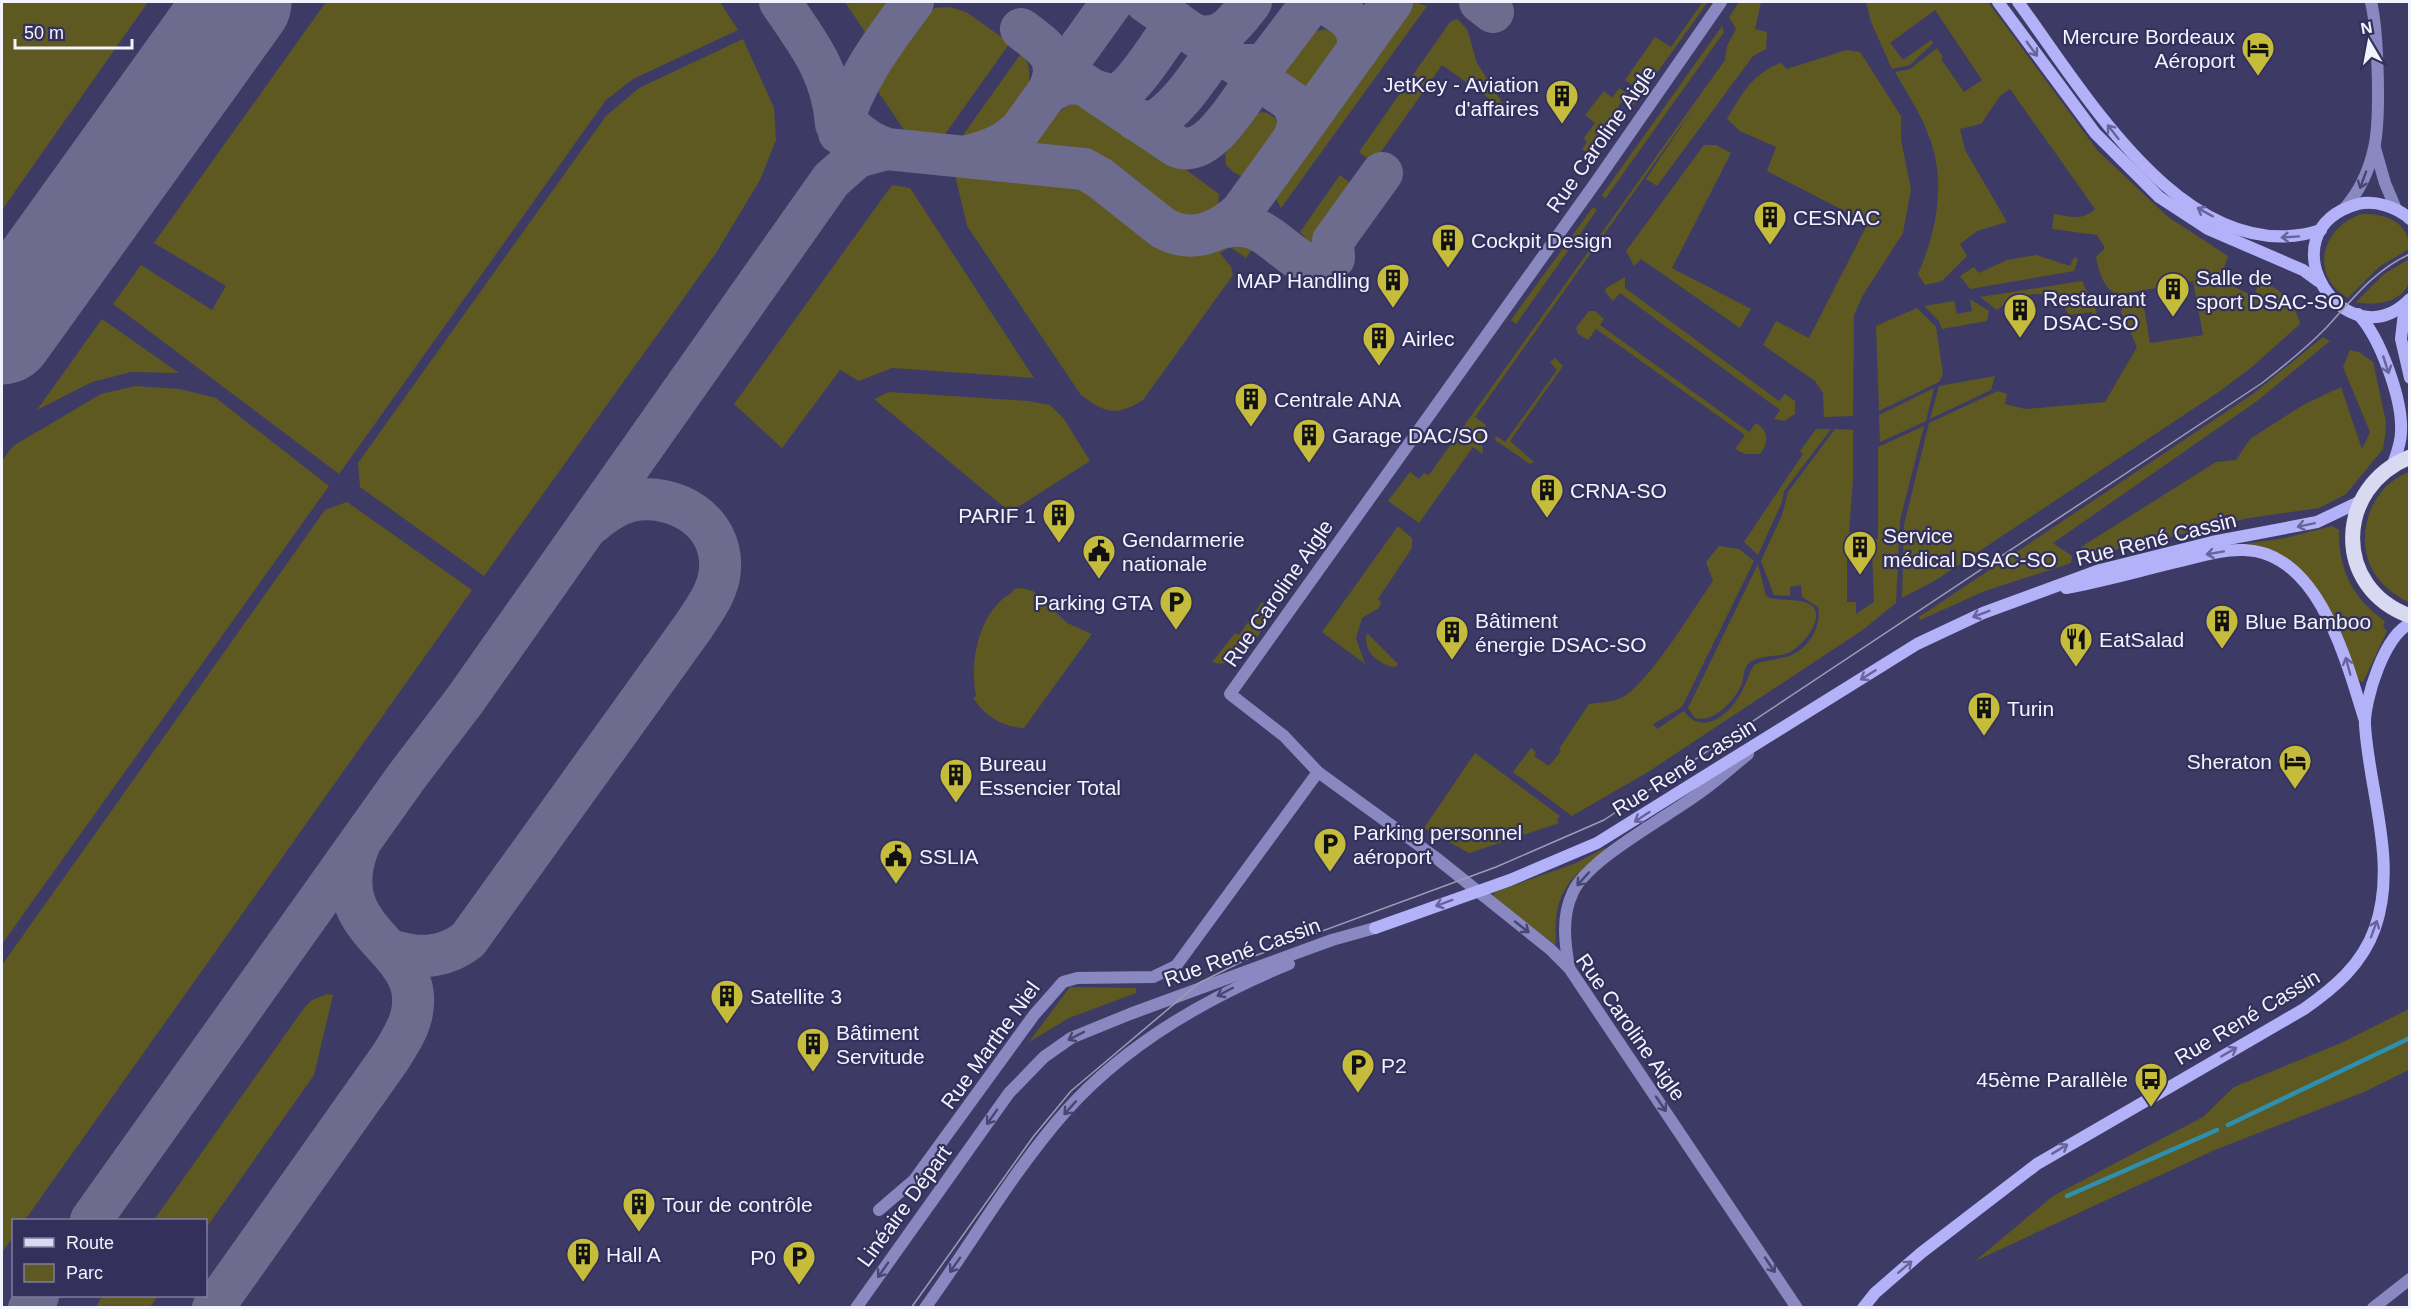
<svg xmlns="http://www.w3.org/2000/svg" width="2411" height="1309" viewBox="0 0 2411 1309" font-family="Helvetica,sans-serif">
	<style>
		.green { fill: #5e5921 }
		.lines { fill: none; stroke-linecap: round; stroke-linejoin: round }
		.stream { stroke: #2f8fae; stroke-width: 4.5 }
		.taxiway { stroke: #6d6c8e; stroke-width: 42 }
		.runway { stroke: #6d6c8e; stroke-width: 105 }
		.street { stroke: #8988c0; stroke-width: 12 }
		.secondary { stroke: #b3b2f9; stroke-width: 12 }
		.primary { stroke: #d9daf1; stroke-width: 15 }
		.tram { stroke: #9d9cb6; stroke-width: 1.5 }
		.oneway { stroke: #66649a }
		.oneway2 { stroke: #484674 }
		.labels { text-anchor: middle; dominant-baseline: central; stroke-width: 4.5; stroke-linejoin: round; paint-order: stroke }
		.poi-label { font-size: 21px; fill: #f3f3fe; stroke: #33305b; text-anchor: start }
		.street-label { font-size: 21px; fill: #f3f3fe; stroke: #33305b }
	</style>
	<rect width="100%" height="100%" fill="#3d3b66"/>
	<g class="green">
		<path d="M2,2H148L2,210Z"/>
		<path d="M326,2H720L738,30L633,79L606,100L339,474L113,304L141,265L212,310L226,286L154,243Z"/>
		<path d="M845,2H891L867,35Z"/>
		<path d="M1413,2L1427,6L1281,208L1272,192L1404,4Z"/>
		<path d="M1700,2H1708L1643,92L1625,80L1655,37L1671,47L1702,3Z"/>
		<path d="M1739,2H1761L1755,29L1767,32L1766,49L1753,56L1657,186L1646,179L1697,103L1475,417L1486,425L1481,435L1483,454L1473,447L1419,523L1388,501L1410,472L1419,479L1424,473L1429,475L1725,60L1727,46L1736,29L1729,17Z"/>
		<path d="M1866,2H1988L2097,150L2168,217L2228,256L2220,280L2253,296L2261,281C2279,287 2296,305 2300,324L2252,367L2220,391L1936,580L1902,598L1904,525L1929,423L1998,391L2007,394L2005,404L2025,409L2105,402L2137,347L2121,312L2123,305L2143,301L2150,343L2203,335L2193,281L2118,295C2103,288 2099,272 2096,257L2105,248L2097,235L2052,229L2054,214C2070,217 2082,221 2095,209L2010,89L2000,96L1981,124L1960,129L1965,150L2007,222L1977,231L1960,244L1967,256L1942,281L1925,285L1918,274C1937,231 1947,179 1928,134C1920,112 1906,92 1895,72L1910,69L1937,48L1943,57L1941,59L1964,92L1982,80L1935,10L1890,43L1903,60L1931,40L1933,43L1910,65L1892,69L1871,22Z"/>
		<path d="M949,7L966,12L1010,43L943,137L906,133L879,93L877,83L921,18L935,8Z"/>
		<path d="M1457,19L1467,29L1477,63L1508,112L1442,65L1373,163L1359,152L1450,22Z"/>
		<path d="M1722,26L1724,32L1605,199L1602,195Z"/>
		<path d="M1325,29C1352,39 1339,56 1327,72C1323,78 1318,88 1313,91C1296,99 1287,84 1286,70L1313,32Z"/>
		<path d="M743,39L774,108L776,140L760,180L716,253L484,576L360,487L358,463L606,116L639,88Z"/>
		<path d="M1846,50L1860,52L1901,116V140L1911,189L1903,233L1863,295L1854,315L1853,416L1824,417L1823,393L1815,381L1763,345L1776,321L1809,338L1868,223L1767,171L1776,147L1740,131L1727,119C1742,94 1753,73 1781,63L1787,69Z"/>
		<path d="M1022,52C1048,91 1000,137 961,138Z"/>
		<path d="M1619,88L1636,100L1635,103L1632,105L1623,100L1586,152L1582,149L1587,142L1584,138L1595,123L1585,115L1604,91L1612,98Z"/>
		<path d="M1083,101L1094,102L1219,194L1218,206L1205,217L1182,219C1154,196 1125,165 1092,152C1073,144 1051,146 1031,145C1048,123 1054,108 1083,101Z"/>
		<path d="M1264,112C1302,125 1259,175 1247,176C1238,177 1232,171 1226,165L1225,154L1253,114Z"/>
		<path d="M1704,145H1716L1731,153L1672,268L1751,309L1740,328L1641,259L1634,266L1626,251Z"/>
		<path d="M957,174L1080,184L1098,194L1151,239L1171,250L1198,253L1240,239L1256,244L1246,258L1230,247L1220,253L1231,267L1233,275L1143,400C1116,417 1105,413 1081,395L967,226L956,179Z"/>
		<path d="M1340,175L1355,187L1319,239L1310,242L1300,232Z"/>
		<path d="M892,185L910,188L1034,378L892,368L859,381L840,370L782,448L734,404Z"/>
		<path d="M1593,207L1597,210L1516,324L1511,320Z"/>
		<path d="M2362,214C2386,213 2410,223 2409,249L2379,267L2348,298C2308,276 2322,226 2362,214Z"/>
		<path d="M2036,255L2070,266L2074,257L2078,259L2074,271L1970,289L1960,276L1974,267L1979,273L2007,260Z"/>
		<path d="M2409,259C2410,266 2411,276 2409,282C2403,303 2373,306 2356,302L2384,274Z"/>
		<path d="M1625,277V288L1779,401L1785,394L1795,401V414L1784,421L1774,419L1780,410L1620,293L1613,301L1605,292L1606,288Z"/>
		<path d="M2082,281L2097,312L2093,319L2092,312L2069,315C2053,284 2018,292 1997,310L1980,297Z"/>
		<path d="M1970,299L1989,311L1987,321L1942,329L1939,321L1924,306L1954,301L1957,314L1972,311Z"/>
		<path d="M1917,308L1936,327L1943,374L1939,382L1879,411L1876,326Z"/>
		<path d="M1589,311H1595L1604,319L1600,325L1749,432L1756,423C1769,431 1769,443 1760,454H1745L1735,449L1745,435L1596,329L1588,340L1578,334L1576,328Z"/>
		<path d="M102,319L179,373L131,372L92,382L37,410Z"/>
		<path d="M2323,337L2330,341L2257,401L2053,543L2072,556L2071,563L1985,591L1920,620L1919,617L2253,394Z"/>
		<path d="M2350,350L2359,352L2373,362L2386,422L2385,436L2383,449L2346,494L2319,508L2249,518L2082,558L2081,547L2216,462L2236,460L2250,439L2303,405L2341,387L2362,449L2370,432L2343,367Z"/>
		<path d="M1555,358L1563,366L1510,441L1534,462L1530,464L1495,440L1496,436L1505,442L1557,370L1550,362Z"/>
		<path d="M1995,376L1991,390L1930,419L1939,386Z"/>
		<path d="M135,386L180,389L216,398L329,486L2,944V461L13,446L101,394Z"/>
		<path d="M1934,388L1926,421L1880,442L1879,415Z"/>
		<path d="M889,392L1028,401L1050,405L1064,419L1090,461L1010,512L874,399Z"/>
		<path d="M1924,426L1900,520L1896,603L1864,629L1648,772L1572,816L1513,772L1531,748L1536,752L1534,756L1549,766L1561,751L1559,749L1589,704C1603,702 1618,702 1629,693C1659,667 1690,614 1713,581L1706,562L1719,546L1739,549L1754,561L1682,707L1653,724L1657,729L1684,711C1702,738 1732,713 1742,691C1747,682 1749,673 1754,665C1766,659 1780,660 1792,655C1809,648 1822,625 1818,607L1802,597L1801,585L1790,587V596L1774,595L1761,561L1782,515L1788,492L1835,429L1853,430V479L1849,532L1855,533L1851,552H1847V602H1856V614L1874,602L1872,551L1862,548L1865,538L1878,539V447Z"/>
		<path d="M1816,429H1831L1784,491L1782,502L1758,555L1744,542L1803,454L1800,451Z"/>
		<path d="M2409,472H2410L2409,603C2397,596 2386,589 2377,577C2351,542 2369,486 2409,472Z"/>
		<path d="M347,502L472,590L25,1220H14L13,1237L2,1253V965L325,510Z"/>
		<path d="M1398,526L1412,538V548L1378,599L1381,602L1379,608L1362,618L1356,638L1365,664L1322,632Z"/>
		<path d="M2332,526L2339,530C2338,569 2353,599 2385,621L2383,627L2387,631L2363,682L2356,679C2346,623 2301,547 2238,545L2285,538Z"/>
		<path d="M1758,564L1766,596C1778,604 1812,594 1816,613C1818,627 1800,648 1788,653C1775,658 1759,654 1748,664C1743,669 1744,679 1741,686C1733,702 1714,723 1695,718L1688,708Z"/>
		<path d="M1022,588L1033,591L1067,623L1092,634L1024,728C1002,727 985,716 973,698L976,696C969,661 979,610 1013,592V589Z"/>
		<path d="M1262,602L1274,611C1261,630 1241,672 1212,662L1235,633L1239,635Z"/>
		<path d="M1367,633L1398,664L1395,667C1379,665 1362,651 1367,633Z"/>
		<path d="M1475,753L1560,816L1557,820L1559,823L1469,853L1424,828Z"/>
		<path d="M1605,848L1606,851C1566,879 1553,895 1556,945L1499,904L1493,897L1495,892L1576,863Z"/>
		<path d="M1070,987L1136,988V993L1069,1018L1029,1042Z"/>
		<path d="M327,994L333,995L314,1075L206,1228V1220H154L304,1008L312,1000Z"/>
		<path d="M2409,1009V1070L2364,1092L2217,1149L1975,1261L2053,1196L2203,1117L2234,1087L2341,1043Z"/>
		<path d="M102,1296H158L150,1307H96Z"/>
	</g>
	<g class="lines">
		<g class="stream">
			<path d="M2228,1125L2410,1038"/>
			<path d="M2067,1196L2217,1130"/>
		</g>
		<g class="taxiway">
			<path d="M780,2C808,43 832,72 836,124"/>
			<path d="M1146,2L1292,102L1299,120L1295,137"/>
			<path d="M1323,2C1343,14 1363,23 1357,51"/>
			<path d="M1480,2L1493,12"/>
			<path d="M1021,29C1045,47 1064,58 1048,92"/>
			<path d="M1200,36C1225,40 1237,20 1251,2"/>
			<path d="M1239,65H1260L1269,59L1312,2"/>
			<path d="M1096,91C1103,93 1112,96 1119,93C1136,85 1164,38 1176,22"/>
			<path d="M1048,92L1065,84L1082,83L1176,146C1208,161 1241,99 1257,78"/>
			<path d="M833,95C843,123 859,139 887,149L1084,169L1100,178L1163,228C1192,244 1218,233 1241,212L1392,2"/>
			<path d="M1136,120L1153,123C1181,106 1199,75 1218,49"/>
			<path d="M839,133C853,82 882,43 913,2"/>
			<path d="M969,156C990,150 1005,145 1021,129L1112,2"/>
			<path d="M1221,228C1268,215 1280,259 1320,268L1334,258L1333,241L1382,173"/>
			<path d="M390,950C420,959 443,959 468,940L693,627C704,610 719,591 720,569C723,521 675,492 631,501C615,505 603,514 591,524"/>
			<path d="M91,1220L407,776L465,700L831,180L857,157L887,149"/>
			<path d="M29,1308L38,1296"/>
			<path d="M213,1308L390,1058C398,1045 407,1032 411,1017C430,944 322,938 359,845"/>
		</g>
		<path class="runway" d="M2,332L239,2"/>
		<g class="street">
			<path d="M1721,2L1596,182L1230,694L1284,736L1318,772L1435,857L1550,949L1569,968L1797,1308"/>
			<path d="M2375,148L2385,183L2396,209"/>
			<path d="M2344,209C2359,192 2369,171 2374,148C2381,119 2378,31 2371,2"/>
			<path d="M1569,968C1565,943 1561,917 1573,892C1588,859 1667,817 1698,794C1716,782 1732,767 1748,754"/>
			<path d="M879,1210L914,1180L1034,1015L1063,982L1077,978L1153,977L1176,966L1318,772"/>
			<path d="M856,1308L1009,1093L1044,1057L1071,1038L1130,1014L1332,940L1375,928"/>
			<path d="M925,1308C972,1243 1013,1171 1066,1111C1126,1044 1206,998 1289,964"/>
			<path d="M2373,1308L2410,1279"/>
		</g>
		<g class="secondary">
			<path d="M1998,2L2095,133L2159,197L2208,229L2303,270L2318,281"/>
			<path d="M2018,2C2084,91 2187,273 2321,230"/>
			<path d="M2410,219C2397,207 2375,200 2358,204C2261,231 2345,365 2410,299"/>
			<path d="M2405,304L2401,339L2410,378"/>
			<path d="M2358,314C2380,337 2403,400 2401,432C2401,443 2397,453 2393,464"/>
			<path d="M2066,588C2105,581 2142,570 2181,561C2201,556 2223,549 2244,550C2320,552 2347,664 2365,721"/>
			<path d="M1375,928L1510,880L1597,843L1917,644L1983,613L2100,570L2212,542L2317,522L2359,502"/>
			<path d="M1863,1308L1875,1293L1921,1253L2037,1164L2304,1009C2334,988 2362,965 2375,928C2398,863 2369,791 2365,725C2364,700 2385,634 2410,624"/>
		</g>
		<path class="primary" d="M2410,457C2335,487 2332,588 2410,616"/>
		<path class="tram" d="M911,1308L1033,1137L1071,1091L1199,983L1249,958L1496,867L1604,820L2262,383C2284,366 2306,348 2326,328C2352,300 2374,270 2410,254"/>
	</g>
	<defs><path id="oneway-shaft" d="M-6 0H5M1.5-3L5.5 0L1.5 3" fill="none" stroke-width="1.6" stroke-linecap="round" stroke-linejoin="round" transform="scale(1.5)"/></defs>
	<g class="oneway">
		<use href="#oneway-shaft" transform="translate(2032 49) rotate(54)"/>
		<use href="#oneway-shaft" transform="translate(2113 132) rotate(-128)"/>
		<use href="#oneway-shaft" transform="translate(2205 212) rotate(-151)"/>
		<use href="#oneway-shaft" transform="translate(2290 237) rotate(176)"/>
		<use href="#oneway-shaft" transform="translate(2386 365) rotate(72)"/>
		<use href="#oneway-shaft" transform="translate(2306 525) rotate(168)"/>
		<use href="#oneway-shaft" transform="translate(2215 553) rotate(170)"/>
		<use href="#oneway-shaft" transform="translate(1981 614) rotate(159)"/>
		<use href="#oneway-shaft" transform="translate(2348 666) rotate(-105)"/>
		<use href="#oneway-shaft" transform="translate(1868 675) rotate(148)"/>
		<use href="#oneway-shaft" transform="translate(1642 817) rotate(147)"/>
		<use href="#oneway-shaft" transform="translate(1444 903) rotate(160)"/>
		<use href="#oneway-shaft" transform="translate(2374 929) rotate(-70)"/>
		<use href="#oneway-shaft" transform="translate(2229 1052) rotate(-30)"/>
		<use href="#oneway-shaft" transform="translate(2060 1149) rotate(-31)"/>
		<use href="#oneway-shaft" transform="translate(1905 1267) rotate(-41)"/>
	</g>
	<g class="oneway2">
		<use href="#oneway-shaft" transform="translate(2363 180) rotate(110)"/>
		<use href="#oneway-shaft" transform="translate(1583 879) rotate(132)"/>
		<use href="#oneway-shaft" transform="translate(1522 927) rotate(38)"/>
		<use href="#oneway-shaft" transform="translate(1225 992) rotate(152)"/>
		<use href="#oneway-shaft" transform="translate(1076 1036) rotate(153)"/>
		<use href="#oneway-shaft" transform="translate(1661 1104) rotate(56)"/>
		<use href="#oneway-shaft" transform="translate(1070 1108) rotate(132)"/>
		<use href="#oneway-shaft" transform="translate(992 1117) rotate(125)"/>
		<use href="#oneway-shaft" transform="translate(955 1265) rotate(125)"/>
		<use href="#oneway-shaft" transform="translate(1770 1265) rotate(56)"/>
		<use href="#oneway-shaft" transform="translate(883 1270) rotate(125)"/>
	</g>
	<defs>
		<g id="hotel-pin" transform="scale(1.725)"><path d="M0 17L-7.5 6A9.5 9.5 0 1 1 7.5 6Z" fill="#c6bc3c" stroke="#33305b"/><path d="M-6-4.5h1.5V1H6V5H4.5V3h-9V5H-6ZM-4 0a1.8 1.8 0 1 1 3.6 0ZM.5 0V-2.5h3Q6-2.5 6 0Z" fill="#111"/></g>
		<g id="building-pin" transform="scale(1.725)"><path d="M0 17L-7.5 6A9.5 9.5 0 1 1 7.5 6Z" fill="#c6bc3c" stroke="#33305b"/><path d="M-4-6H4V6H1V3H-1V6H-4ZM-2.5-4.3h1.7v1.8h-1.7ZM.8-4.3h1.7v1.8H.8ZM-2.5-1h1.7V.8h-1.7ZM.8-1h1.7V.8H.8Z" fill="#111"/></g>
		<g id="civic-pin" transform="scale(1.725)"><path d="M0 17L-7.5 6A9.5 9.5 0 1 1 7.5 6Z" fill="#c6bc3c" stroke="#33305b"/><path d="M-.6-6.5H3V-4.5H.6V-3L4-1V1h2V6H-6V1h2V-1L-.6-3ZM-1.2 2.5V6h2.4V2.5Z" fill="#111"/></g>
		<g id="parking-pin" transform="scale(1.725)"><path d="M0 17L-7.5 6A9.5 9.5 0 1 1 7.5 6Z" fill="#c6bc3c" stroke="#33305b"/><path d="M-3.5-5.5H1a3.5 3.5 0 0 1 0 7H-1V5.5H-3.5ZM-1-3.4V-.6H.8a1.4 1.4 0 0 0 0-2.8Z" fill="#111"/></g>
		<g id="restaurant-pin" transform="scale(1.725)"><path d="M0 17L-7.5 6A9.5 9.5 0 1 1 7.5 6Z" fill="#c6bc3c" stroke="#33305b"/><path d="M-5-6h1v4h1v-4h1v4h1v-4h1v5L-1.5 .5V6h-2V.5L-5-1ZM5-6V6H3V1.5H1.5Q1.5-4 5-6Z" fill="#111"/></g>
		<g id="bus-pin" transform="scale(1.725)"><path d="M0 17L-7.5 6A9.5 9.5 0 1 1 7.5 6Z" fill="#c6bc3c" stroke="#33305b"/><path d="M-5-6H5V4H4V6H2V4H-2V6H-4V4H-5ZM-3.5-4V0h7V-4ZM-3.5 1.2v1.5H-2V1.2ZM2 1.2v1.5H3.5V1.2Z" fill="#111"/></g>
	</defs>
	<g fill-rule="evenodd">
		<use href="#hotel-pin" x="2258" y="48"/>
		<use href="#building-pin" x="1562" y="96"/>
		<use href="#building-pin" x="1770" y="217"/>
		<use href="#building-pin" x="1448" y="240"/>
		<use href="#building-pin" x="1393" y="280"/>
		<use href="#building-pin" x="2173" y="289"/>
		<use href="#building-pin" x="2020" y="310"/>
		<use href="#building-pin" x="1379" y="338"/>
		<use href="#building-pin" x="1251" y="399"/>
		<use href="#building-pin" x="1309" y="435"/>
		<use href="#building-pin" x="1547" y="490"/>
		<use href="#building-pin" x="1059" y="515"/>
		<use href="#building-pin" x="1860" y="547"/>
		<use href="#civic-pin" x="1099" y="551"/>
		<use href="#parking-pin" x="1176" y="602"/>
		<use href="#building-pin" x="2222" y="621"/>
		<use href="#building-pin" x="1452" y="632"/>
		<use href="#restaurant-pin" x="2076" y="639"/>
		<use href="#building-pin" x="1984" y="708"/>
		<use href="#hotel-pin" x="2295" y="761"/>
		<use href="#building-pin" x="956" y="775"/>
		<use href="#parking-pin" x="1330" y="844"/>
		<use href="#civic-pin" x="896" y="856"/>
		<use href="#building-pin" x="727" y="996"/>
		<use href="#building-pin" x="813" y="1044"/>
		<use href="#parking-pin" x="1358" y="1065"/>
		<use href="#bus-pin" x="2151" y="1079"/>
		<use href="#building-pin" x="639" y="1204"/>
		<use href="#building-pin" x="583" y="1254"/>
		<use href="#parking-pin" x="799" y="1257"/>
	</g>
	<g class="labels">
		<g class="poi-label">
			<text x="2235" y="36" text-anchor="end">Mercure Bordeaux<tspan x="2235" dy="24">Aéroport</tspan></text>
			<text x="1539" y="84" text-anchor="end">JetKey - Aviation<tspan x="1539" dy="24">d'affaires</tspan></text>
			<text x="1793" y="217">CESNAC</text>
			<text x="1471" y="240">Cockpit Design</text>
			<text x="2196" y="277">Salle de<tspan x="2196" dy="24">sport DSAC-SO</tspan></text>
			<text x="1370" y="280" text-anchor="end">MAP Handling</text>
			<text x="2043" y="298">Restaurant<tspan x="2043" dy="24">DSAC-SO</tspan></text>
			<text x="1402" y="338">Airlec</text>
			<text x="1274" y="399">Centrale ANA</text>
			<text x="1332" y="435">Garage DAC/SO</text>
			<text x="1570" y="490">CRNA-SO</text>
			<text x="1036" y="515" text-anchor="end">PARIF 1</text>
			<text x="1883" y="535">Service<tspan x="1883" dy="24">médical DSAC-SO</tspan></text>
			<text x="1122" y="539">Gendarmerie<tspan x="1122" dy="24">nationale</tspan></text>
			<text x="1153" y="602" text-anchor="end">Parking GTA</text>
			<text x="1475" y="620">Bâtiment<tspan x="1475" dy="24">énergie DSAC-SO</tspan></text>
			<text x="2245" y="621">Blue Bamboo</text>
			<text x="2099" y="639">EatSalad</text>
			<text x="2007" y="708">Turin</text>
			<text x="2272" y="761" text-anchor="end">Sheraton</text>
			<text x="979" y="763">Bureau<tspan x="979" dy="24">Essencier Total</tspan></text>
			<text x="1353" y="832">Parking personnel<tspan x="1353" dy="24">aéroport</tspan></text>
			<text x="919" y="856">SSLIA</text>
			<text x="750" y="996">Satellite 3</text>
			<text x="836" y="1032">Bâtiment<tspan x="836" dy="24">Servitude</tspan></text>
			<text x="1381" y="1065">P2</text>
			<text x="2128" y="1079" text-anchor="end">45ème Parallèle</text>
			<text x="662" y="1204">Tour de contrôle</text>
			<text x="606" y="1254">Hall A</text>
			<text x="776" y="1257" text-anchor="end">P0</text>
		</g>
		<g class="street-label">
			<text transform="translate(1601 139) rotate(-55)">Rue Caroline Aigle</text>
			<text transform="translate(2156 539) rotate(-14)">Rue René Cassin</text>
			<text transform="translate(1278 593) rotate(-55)">Rue Caroline Aigle</text>
			<text transform="translate(1684 767) rotate(-32)">Rue René Cassin</text>
			<text transform="translate(1242 952) rotate(-20)">Rue René Cassin</text>
			<text transform="translate(2247 1017) rotate(-31)">Rue René Cassin</text>
			<text transform="translate(1631 1027) rotate(55)">Rue Caroline Aigle</text>
			<text transform="translate(990 1045) rotate(-54)">Rue Marthe Niel</text>
			<text transform="translate(904 1206) rotate(-54)">Linéaire Départ</text>
		</g>
	</g>
	<rect width="2411" height="1309" fill="none" stroke="#f3f3fe" stroke-width="6"/>
	<rect x="12" y="1219" width="195" height="78" fill="#33305b" stroke="#807e9c" stroke-width="1.5"/>
	<rect x="24" y="1238" width="30" height="9" fill="#d9daf1" stroke="#807e9c" stroke-width="1.5"/>
	<text x="66" y="1249" font-size="18" fill="#f3f3fe">Route</text>
	<rect x="24" y="1264" width="30" height="18" fill="#5e5921" stroke="#807e9c" stroke-width="1.5"/>
	<text x="66" y="1279" font-size="18" fill="#f3f3fe">Parc</text>
	<g transform="translate(2369 42) rotate(350)" stroke="#33305b" stroke-width="4.5" paint-order="stroke">
	<path d="M0-4.5L10 22L0 15L-10 22Z" fill="#f3f3fe"/>
	<text y="-9" font-size="16" font-weight="bold" text-anchor="middle" fill="#f3f3fe">N</text>
	</g>
	<path d="M15 39v9h117v-9" fill="none" stroke="#f3f3fe" stroke-width="3"/>
	<text x="24" y="39" font-size="18" fill="#f3f3fe" stroke="#33305b" stroke-width="4.5" paint-order="stroke">50 m</text>
</svg>
